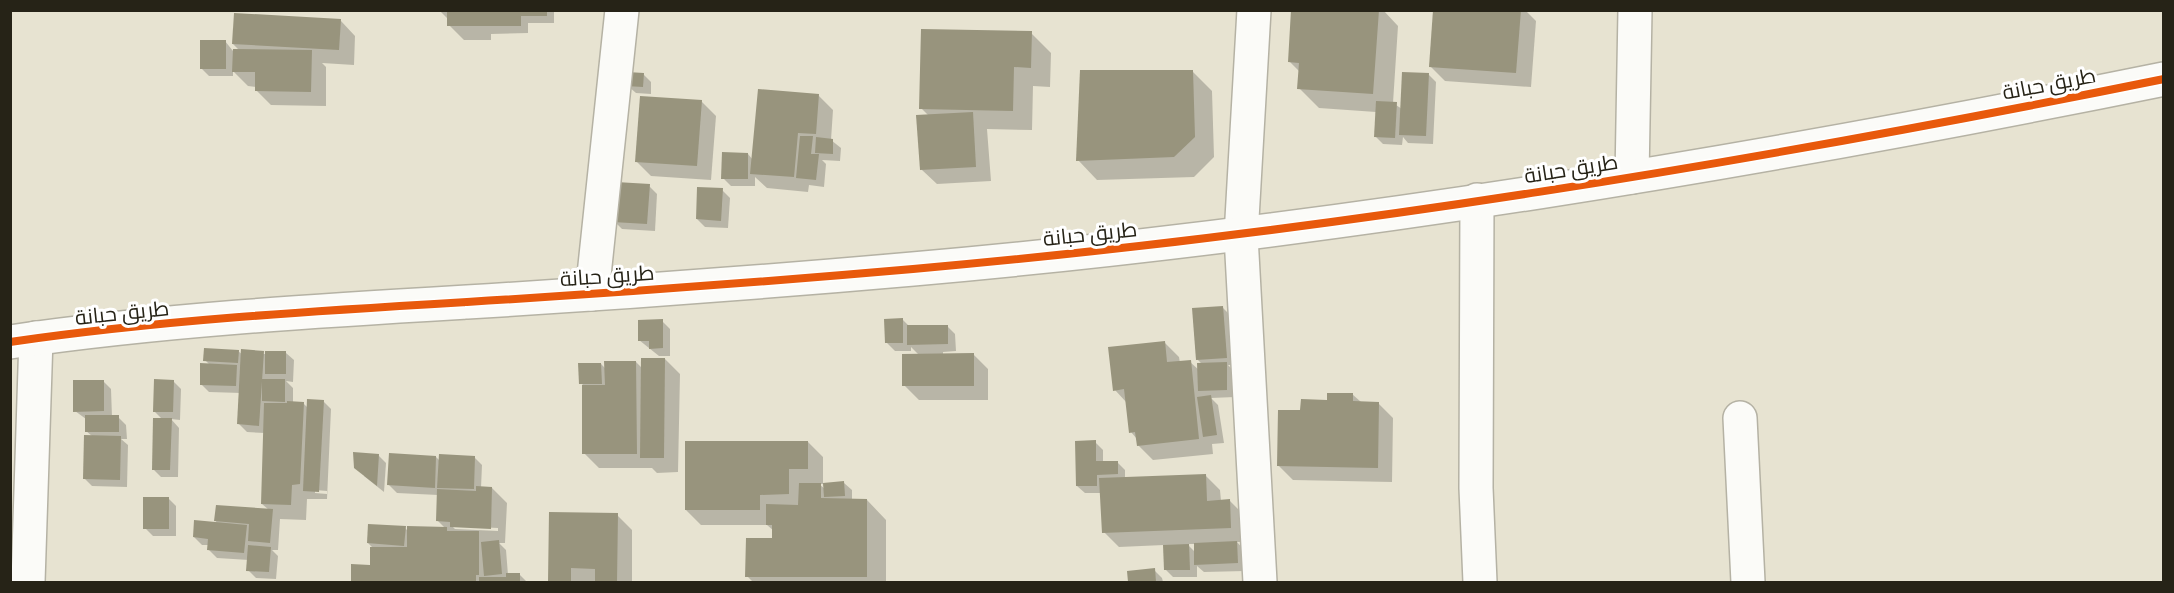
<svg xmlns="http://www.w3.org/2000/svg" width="2174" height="593" viewBox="0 0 2174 593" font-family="Ubuntu,Cairo,sans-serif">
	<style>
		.shadow { fill: #0003; fill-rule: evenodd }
		.building { fill: #98947d }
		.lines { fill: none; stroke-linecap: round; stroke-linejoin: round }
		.minor-casing { stroke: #b5b2a4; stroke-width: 36 }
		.tertiary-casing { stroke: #b5b2a4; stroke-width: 36 }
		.minor { stroke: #fbfbf8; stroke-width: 33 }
		.tertiary { stroke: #fbfbf8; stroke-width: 33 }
		.cycleway-casing { stroke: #fff; stroke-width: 11 }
		.cycleway { stroke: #e8590c; stroke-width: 8 }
		.labels { text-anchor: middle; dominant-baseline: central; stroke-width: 6; stroke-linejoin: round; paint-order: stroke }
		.street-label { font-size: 21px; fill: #262317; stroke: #fff }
	</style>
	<rect width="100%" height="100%" fill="#e7e3d1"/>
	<g class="shadow">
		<path d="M439,10H554V23H528V33L491,34V40H464L449,25V20Z"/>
		<path d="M1293,10H1383L1398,26L1393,103L1402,109L1428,74L1436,82L1433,144L1408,143L1403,137L1402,145L1383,144L1375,136L1376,112L1319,108L1299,88L1300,72L1290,62Z"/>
		<path d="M1435,10H1525L1536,21L1531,87L1445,81L1430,66Z"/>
		<path d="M341,21L355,36L354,65L322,63L326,67V106L271,105L256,90V87L248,86L233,71V76H209L201,68L225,41L233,51H240L233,44Z"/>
		<path d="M1031,33L1051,53L1050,87L1033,86L1032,130L987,129L991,181L937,184L922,170L929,116L921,108Z"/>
		<path d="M1192,71L1212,91L1214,157L1194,177L1097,180L1078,160Z"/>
		<path d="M643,74L651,82V94L636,93L628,86Z"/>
		<path d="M818,95L833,110L831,140L841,148L840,161L822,160L826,164L824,187L809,185L808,192L767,188L755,177V186H731L723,178L748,154L753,160Z"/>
		<path d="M701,101L716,116L711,180L651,176L636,161Z"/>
		<path d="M649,186L657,194L655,231L622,229L614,221Z"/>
		<path d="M722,190L730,198L728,228L705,227L697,219Z"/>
		<path d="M1222,307L1230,315L1234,365H1228L1234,371L1235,397L1211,398L1218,405L1224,443L1212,444L1213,454L1153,460L1138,445L1137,439L1131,432L1127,403L1115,390L1164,342L1179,357L1180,363L1190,362L1199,370L1202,364L1197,359Z"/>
		<path d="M903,320L909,326H947L955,334L956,351L943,352V355L973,354L988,369V400H919L904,385L919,355L911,347V351H895L887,343Z"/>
		<path d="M662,321L670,329V356H659L639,340Z"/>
		<path d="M238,351L243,355L286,353L294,360L293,382L286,381L293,388V403H303L308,408L323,401L331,409L327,499H307L306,520L280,519L278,550H272L278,556L276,579L256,578L248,570L249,560L217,558L209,550V545H202L194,537L216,524L217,506L269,510L262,504L265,433L247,432L239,424L241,393L209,392L201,384L210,365L205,360ZM315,490L327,491V494L315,493Z"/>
		<path d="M665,359L680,374L678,472L657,473L652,468H599L584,453V386L581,383L601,364L606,369L636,362L643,369Z"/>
		<path d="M103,381L111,389L112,417H118L126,425L127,439H121L128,445L127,487L92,486L84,478L92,436L86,431V419L75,411Z"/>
		<path d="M173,381L181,389L180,420L171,419L179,428L178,477H161L153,469L163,420L155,412Z"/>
		<path d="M1352,394L1361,402L1378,403L1393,418L1392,482L1293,480L1278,465L1302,411Z"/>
		<path d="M808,442L823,457V484H819L825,489L844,483L852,490V500H867L886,520V582H753L747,576L774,540V531L767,525H701L686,510Z"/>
		<path d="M1095,442L1103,450V463L1117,462L1125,470V478L1205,475L1220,490L1221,501H1230L1245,516V542H1237L1244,550L1245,571L1204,572L1197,566V577H1173L1165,569L1164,545L1119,547L1104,532L1102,493H1085L1077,486ZM1187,544H1195V552Z"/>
		<path d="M378,455L386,463L384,492L364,476Z"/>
		<path d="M436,457L440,461L474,457L482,465L481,488H492L507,503L505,543H499L506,550L508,575L519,574L527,582H353V566H371L374,549L368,543L405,528L408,531L445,528L437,520L438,495L397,493L389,485ZM452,526L498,528V531L455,529Z"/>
		<path d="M168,498L176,506V536H153L145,528Z"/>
		<path d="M550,514L617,515L632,530V582H550Z"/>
		<path d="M10,547L21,558L22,582H10Z"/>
		<path d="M1154,570L1162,578L1163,582H1130L1129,572Z"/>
	</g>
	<g class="building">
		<path d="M447,10H547V16H521V26H447Z"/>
		<path d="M1291,10H1379L1373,94L1297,89L1299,63L1288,62Z"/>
		<path d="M1433,10H1521L1516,73L1429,67Z"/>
		<path d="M234,13L341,19L339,50L232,44Z"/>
		<path d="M921,29L1032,31L1031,68L1014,67L1013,111L919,109Z"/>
		<rect x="200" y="40" width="26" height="29"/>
		<path d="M233,49L312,50L311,92L255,91V72H232Z"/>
		<path d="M1080,70H1193L1195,137L1174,157L1076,161Z"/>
		<path d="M627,72L644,73L643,87L626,86Z"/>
		<path d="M1402,72L1429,73L1426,136L1399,135Z"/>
		<path d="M758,89L819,94L816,134L798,133L794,177L750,174Z"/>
		<path d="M640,96L702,100L697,166L635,162Z"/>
		<path d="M1376,101L1397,102L1395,138L1374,137Z"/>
		<path d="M973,112L976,167L920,170L916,115Z"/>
		<path d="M800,136H813L811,154H819L816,180L796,178Z"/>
		<path d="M816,137L833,139V154L815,153Z"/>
		<path d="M722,152L748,153V179H721Z"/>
		<path d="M616,182L650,184L647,224L613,222Z"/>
		<path d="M697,187L723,188L721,221L696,219Z"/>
		<path d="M1223,306L1227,358L1196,360L1192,308Z"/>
		<path d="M903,318V343H885L884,319Z"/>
		<path d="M663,319V348L649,349V341H638V320Z"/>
		<path d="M907,325H948V344L907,345Z"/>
		<path d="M1165,341L1167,362L1191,360L1199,439L1137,446L1135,432L1129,433L1124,389L1113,391L1108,347Z"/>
		<path d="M204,348L239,350L238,363L203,361Z"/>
		<path d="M241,349L264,351L259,426L237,424Z"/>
		<rect x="265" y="351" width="21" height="23"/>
		<path d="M974,353V386H902V354Z"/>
		<path d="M641,358H665L664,458H640Z"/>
		<path d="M604,361H636L637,454H582V385H605Z"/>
		<path d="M1227,362V390L1198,391L1197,363Z"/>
		<path d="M200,363L237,365L236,386L200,385Z"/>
		<path d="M578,363H601L602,384H579Z"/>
		<path d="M154,379L174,380L173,412H153Z"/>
		<path d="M262,379H285V402L262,401Z"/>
		<path d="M73,380H104V411L73,412Z"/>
		<path d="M1327,393H1353V401L1379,402L1378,468L1277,466L1278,410H1300L1301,399L1327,400Z"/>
		<path d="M1211,395L1217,435L1203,437L1197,397Z"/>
		<path d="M307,399L324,400L319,492L303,491Z"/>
		<path d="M287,401L304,402L300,484L292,485L291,505L261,504L264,403H287Z"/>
		<rect x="85" y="415" width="34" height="17"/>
		<path d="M153,418H172L170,470H152Z"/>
		<path d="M84,435L121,436L120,480L83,479Z"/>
		<path d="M1096,440V461H1118V474L1097,475V486H1076L1075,441Z"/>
		<path d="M685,441H808V469H789V494L760,495V510H685Z"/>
		<path d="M353,452L379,454L377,486L354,468Z"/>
		<path d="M389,453L436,456L435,488L387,485Z"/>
		<path d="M439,454L475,456L474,489L437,488Z"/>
		<path d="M1206,474L1207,501L1230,499L1231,528L1102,533L1099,478Z"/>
		<path d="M844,481L845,496L824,497L823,483Z"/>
		<path d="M799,483H821V498L867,499V577H745L746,538H772V525H766V504L798,505Z"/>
		<path d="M476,486L492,487L491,529L450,527V522L436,521L437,489L476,491Z"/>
		<rect x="143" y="497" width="26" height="32"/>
		<path d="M216,505L273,509L270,543L248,541L249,524L214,521Z"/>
		<path d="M549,512L618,513L617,582H595V569L571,568V582H548Z"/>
		<path d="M194,520L247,525L244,553L207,550L208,539L193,537Z"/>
		<path d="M368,524L406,526L404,546L367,543Z"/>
		<path d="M407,526L447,527V531H479V575H476V582H351V564L370,565V547H407Z"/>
		<path d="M499,540L502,574L484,576L481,542Z"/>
		<path d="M1237,541L1238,563L1194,565V543Z"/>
		<path d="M1189,544L1190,570H1164L1163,545Z"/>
		<path d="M248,545L271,547L269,572L246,571Z"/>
		<path d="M1155,568L1156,582H1128L1127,571Z"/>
		<path d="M506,573H520V582H479V577H506Z"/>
	</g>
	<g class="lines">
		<g class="minor-casing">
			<g id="minor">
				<path d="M1254,10L1241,236L1260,582"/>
				<path d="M1632,177L1635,10"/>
				<path d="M1477,200L1476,488L1480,582"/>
				<path d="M592,294L622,10"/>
				<path d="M1740,418L1748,582"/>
				<path d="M28,582L36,338"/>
			</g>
		</g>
		<g class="tertiary-casing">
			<path id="tertiary" d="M10,342C161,320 315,311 467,302C616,293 764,282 913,269C1333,232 1750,163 2164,79"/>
		</g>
		<use href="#minor" class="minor"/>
		<use href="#tertiary" class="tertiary"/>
		<g class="cycleway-casing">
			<path id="cycleway" d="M10,342C161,320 315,311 467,302C616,293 764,282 913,269C1333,232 1750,163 2164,79"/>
		</g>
		<use href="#cycleway" class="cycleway"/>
	</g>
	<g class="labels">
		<g class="street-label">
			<text transform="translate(2049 83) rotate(-11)">طريق حبانة</text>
			<text transform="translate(1571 168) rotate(-9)">طريق حبانة</text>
			<text transform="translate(1090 233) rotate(-6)">طريق حبانة</text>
			<text transform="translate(607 275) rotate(-4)">طريق حبانة</text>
			<text transform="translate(122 312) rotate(-6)">طريق حبانة</text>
		</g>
	</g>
	<rect width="2174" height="593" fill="none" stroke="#262317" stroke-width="24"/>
</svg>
